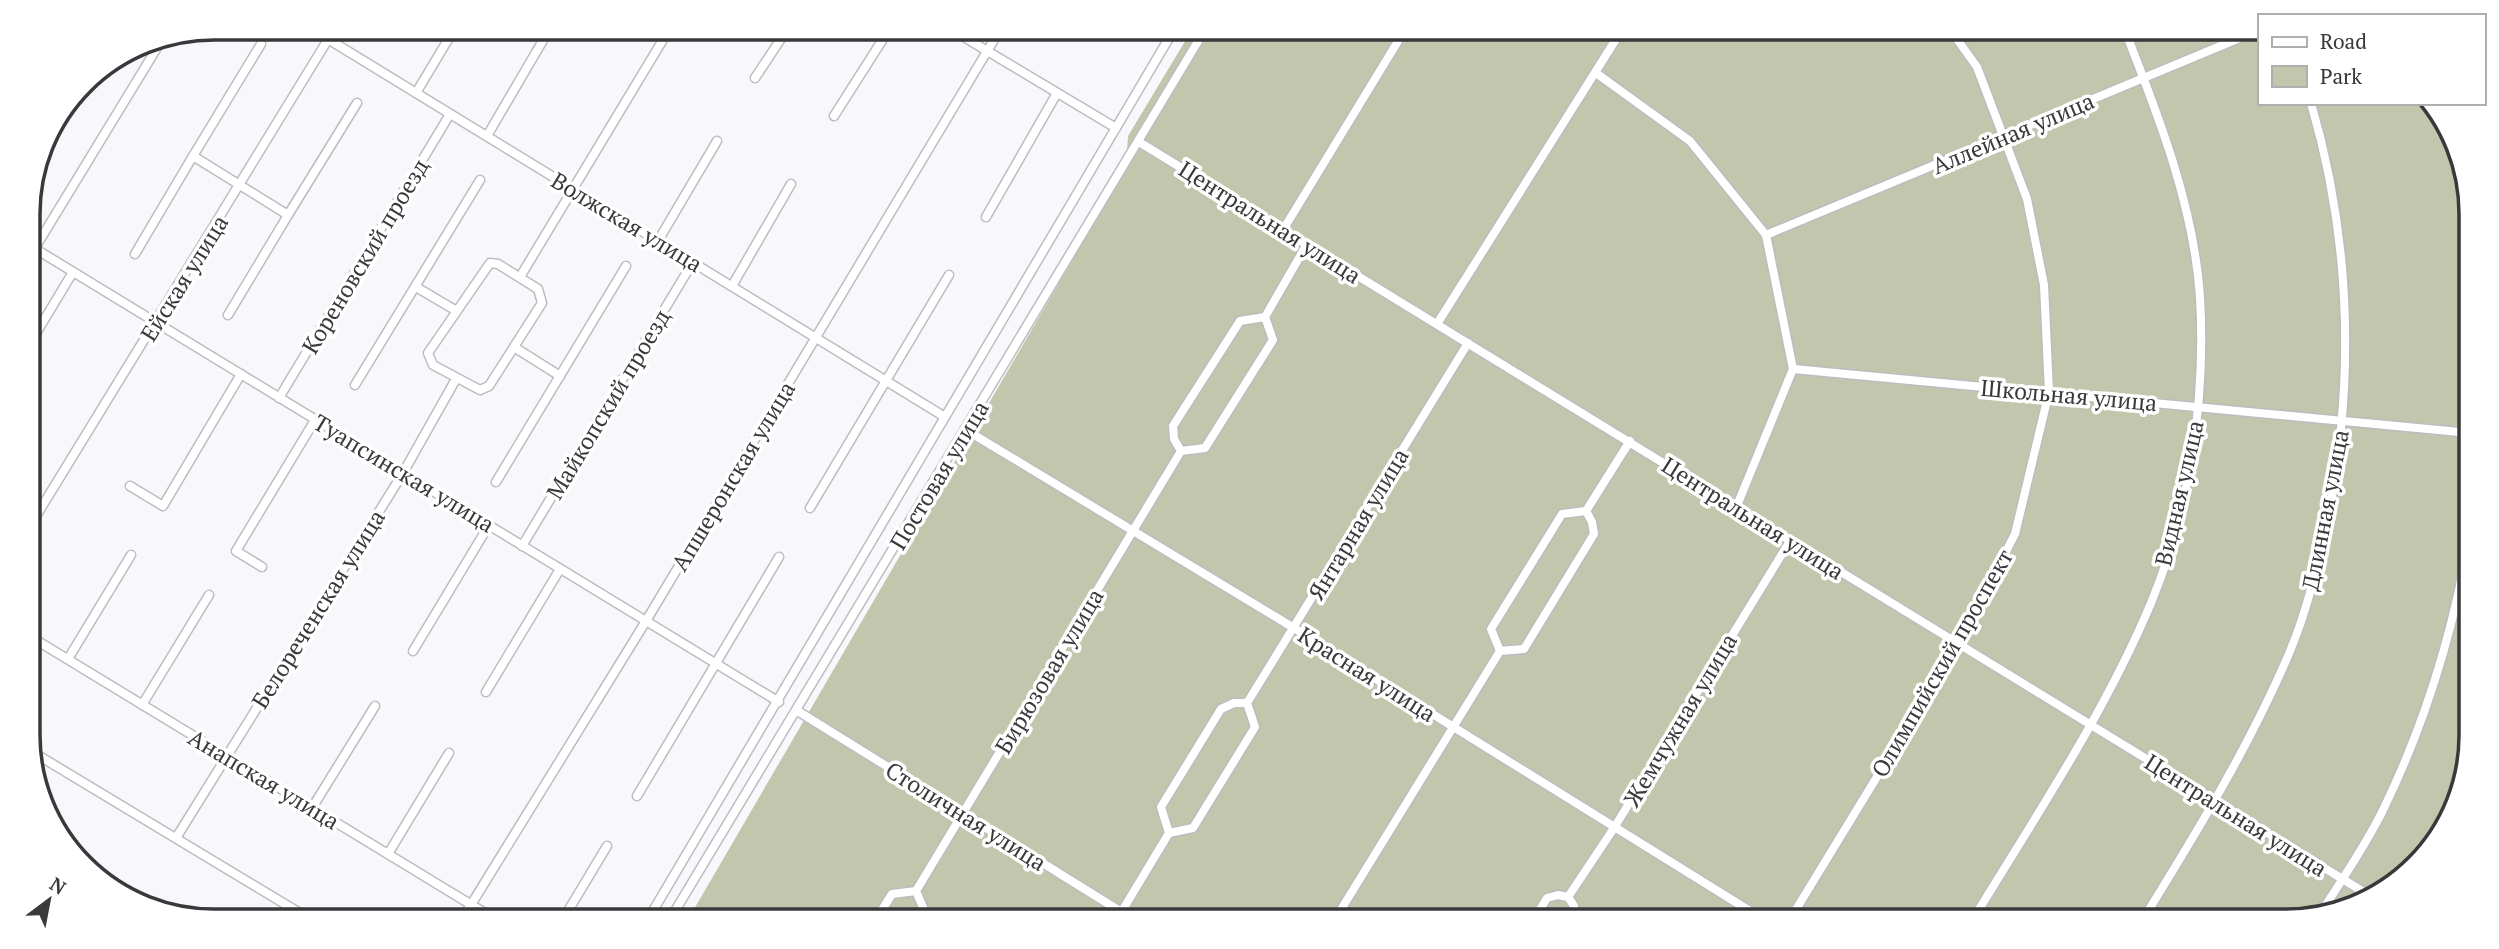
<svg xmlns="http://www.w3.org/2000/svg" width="2499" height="949" viewBox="0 0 2499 949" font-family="'PT Serif',serif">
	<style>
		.green { fill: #c2c6ac }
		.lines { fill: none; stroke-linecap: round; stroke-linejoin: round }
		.minor-casing { stroke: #bdbcc0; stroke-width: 11 }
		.minor { stroke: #fff; stroke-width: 8 }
		.labels { text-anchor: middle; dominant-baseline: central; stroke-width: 7; stroke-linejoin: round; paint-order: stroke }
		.street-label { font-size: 23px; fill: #39383a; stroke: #fff }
		.rim { fill: none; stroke: #39383a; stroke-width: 3.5 }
	</style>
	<rect width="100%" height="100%" fill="#f8f7fb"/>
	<path class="green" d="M1193,28H2259V103H2434L2469,189L2471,735L2461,795L2398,883L2297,921H687L1126,168L1128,136Z"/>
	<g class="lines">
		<g class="minor-casing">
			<g id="minor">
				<path d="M310,28L945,417"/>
				<path d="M949,28L1116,128"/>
				<path d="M1596,73L1690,141L1766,235L1793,369L1736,508"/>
				<path d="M755,78L788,28"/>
				<path d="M416,93L455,28"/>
				<path d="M834,116L890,28"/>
				<path d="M487,136L549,30"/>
				<path d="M1139,142L2367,894"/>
				<path d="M193,156L261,44"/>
				<path d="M986,217L1057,93"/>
				<path d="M1283,230L1406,28"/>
				<path d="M1766,235L2259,30"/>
				<path d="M658,241L717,141"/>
				<path d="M29,245L779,702"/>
				<path d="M35,248L163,38"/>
				<path d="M135,254L193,156L288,215L357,103"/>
				<path d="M490,263L498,264L538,289L542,303L489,386L480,390L433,365L428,353Z"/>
				<path d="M520,277L670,28"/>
				<path d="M732,286L791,184"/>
				<path d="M416,287L455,310"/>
				<path d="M228,315L288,215"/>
				<path d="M1437,324L1623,28"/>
				<path d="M29,345L73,272"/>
				<path d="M514,347L560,376"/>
				<path d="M1793,369L2470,433"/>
				<path d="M355,385L480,180"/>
				<path d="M279,398L450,114"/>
				<path d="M966,430L1294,628L1766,921"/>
				<path d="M1181,451L1205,448L1273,340L1265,317"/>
				<path d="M496,482L626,266"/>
				<path d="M130,486L163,506L241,374"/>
				<path d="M810,508L949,275"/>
				<path d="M30,526L335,28"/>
				<path d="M522,546L693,262"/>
				<path d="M262,567L236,551L315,420"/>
				<path d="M31,637L498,921"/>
				<path d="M413,651L489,525"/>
				<path d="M1500,651L1491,629L1562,514L1586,511"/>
				<path d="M68,659L131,555"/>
				<path d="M486,692L560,569"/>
				<path d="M142,705L209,595"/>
				<path d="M796,710L1136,921"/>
				<path d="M31,751L313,921"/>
				<path d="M637,796L779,557"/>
				<path d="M312,808L375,706"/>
				<path d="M1169,833L1193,828L1255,727L1247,703"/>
				<path d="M176,838L403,473L456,379"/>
				<path d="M388,854L449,753"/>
				<path d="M2322,911C2343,878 2366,845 2383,810C2425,724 2454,628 2470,534"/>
				<path d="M461,921L646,621L1001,28"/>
				<path d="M562,921L607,846"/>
				<path d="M647,921L1175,28"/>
				<path d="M669,921L1206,28"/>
				<path d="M875,921L892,894L916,891"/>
				<path d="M919,921L925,912L916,891L1181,451L1174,439L1173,426L1240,321L1265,317L1307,244"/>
				<path d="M1116,921L1169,833L1161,807L1221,709L1234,703H1247L1468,343"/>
				<path d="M1334,921L1500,651L1524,649L1594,534L1592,522L1586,511L1630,441"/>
				<path d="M1533,921L1547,898L1558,895L1568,897"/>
				<path d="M1575,921L1574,906L1568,897L1614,828L1790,541"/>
				<path d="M1789,921L1958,644L2015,534L2049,392L2044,285L2027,199L1977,67L1949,28"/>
				<path d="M1972,921C2035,817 2104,715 2151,603C2190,509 2206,398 2200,297C2194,205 2157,112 2124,28"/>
				<path d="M2142,921C2195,835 2248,749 2288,656C2307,612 2318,564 2328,518C2355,378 2351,240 2311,103"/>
			</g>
		</g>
		<use href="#minor" class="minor"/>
	</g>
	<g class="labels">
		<g class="street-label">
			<text transform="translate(2013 133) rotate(-23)">Аллейная улица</text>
			<text transform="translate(627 222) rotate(31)">Волжская улица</text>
			<text transform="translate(1270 222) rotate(32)">Центральная улица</text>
			<text transform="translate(365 256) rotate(-59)">Кореновский проезд</text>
			<text transform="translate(184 278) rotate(-58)">Ейская улица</text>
			<text transform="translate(2069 395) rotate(5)">Школьная улица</text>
			<text transform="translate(608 404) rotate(-59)">Майкопский проезд</text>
			<text transform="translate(404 473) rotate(31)">Туапсинская улица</text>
			<text transform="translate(939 475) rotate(-59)">Постовая улица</text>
			<text transform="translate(733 476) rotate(-59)">Апшеронская улица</text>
			<text transform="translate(2179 493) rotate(-77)">Видная улица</text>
			<text transform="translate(2325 510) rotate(-79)">Длинная улица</text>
			<text transform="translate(1753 518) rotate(32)">Центральная улица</text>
			<text transform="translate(1358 524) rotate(-59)">Янтарная улица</text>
			<text transform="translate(318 609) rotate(-58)">Белореченская улица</text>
			<text transform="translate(1942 663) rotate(-60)">Олимпийский проспект</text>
			<text transform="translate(1049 671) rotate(-59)">Бирюзовая улица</text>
			<text transform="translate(1367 674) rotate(32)">Красная улица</text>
			<text transform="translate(1680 720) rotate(-59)">Жемчужная улица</text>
			<text transform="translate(264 779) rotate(31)">Анапская улица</text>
			<text transform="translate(2236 815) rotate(32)">Центральная улица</text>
			<text transform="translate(966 816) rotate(32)">Столичная улица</text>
		</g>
	</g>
	<path d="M0 0H2499V949H0ZM214 40H2285A174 174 0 0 1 2459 214V735A174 174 0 0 1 2285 909H214A174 174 0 0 1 40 735V214A174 174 0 0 1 214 40Z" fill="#fff" fill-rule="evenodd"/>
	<path class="rim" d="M214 40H2285A174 174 0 0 1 2459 214V735A174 174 0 0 1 2285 909H214A174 174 0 0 1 40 735V214A174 174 0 0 1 214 40Z"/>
	<rect x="2258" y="14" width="228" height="91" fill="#ffffff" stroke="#b0afb0" stroke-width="2"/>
	<rect x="2272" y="37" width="35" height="10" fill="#ffffff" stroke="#b0afb0" stroke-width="2"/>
	<text x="2320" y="49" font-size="21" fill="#39383a">Road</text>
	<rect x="2272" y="66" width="35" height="21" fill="#c2c6ac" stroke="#b0afb0" stroke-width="2"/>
	<text x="2320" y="84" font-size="21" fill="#39383a">Park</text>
	<g transform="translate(49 900) rotate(32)" stroke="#ffffff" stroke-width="5" paint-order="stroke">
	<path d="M0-5L12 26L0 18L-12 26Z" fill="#39383a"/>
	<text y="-10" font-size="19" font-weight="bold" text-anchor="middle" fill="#39383a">N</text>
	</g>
</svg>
